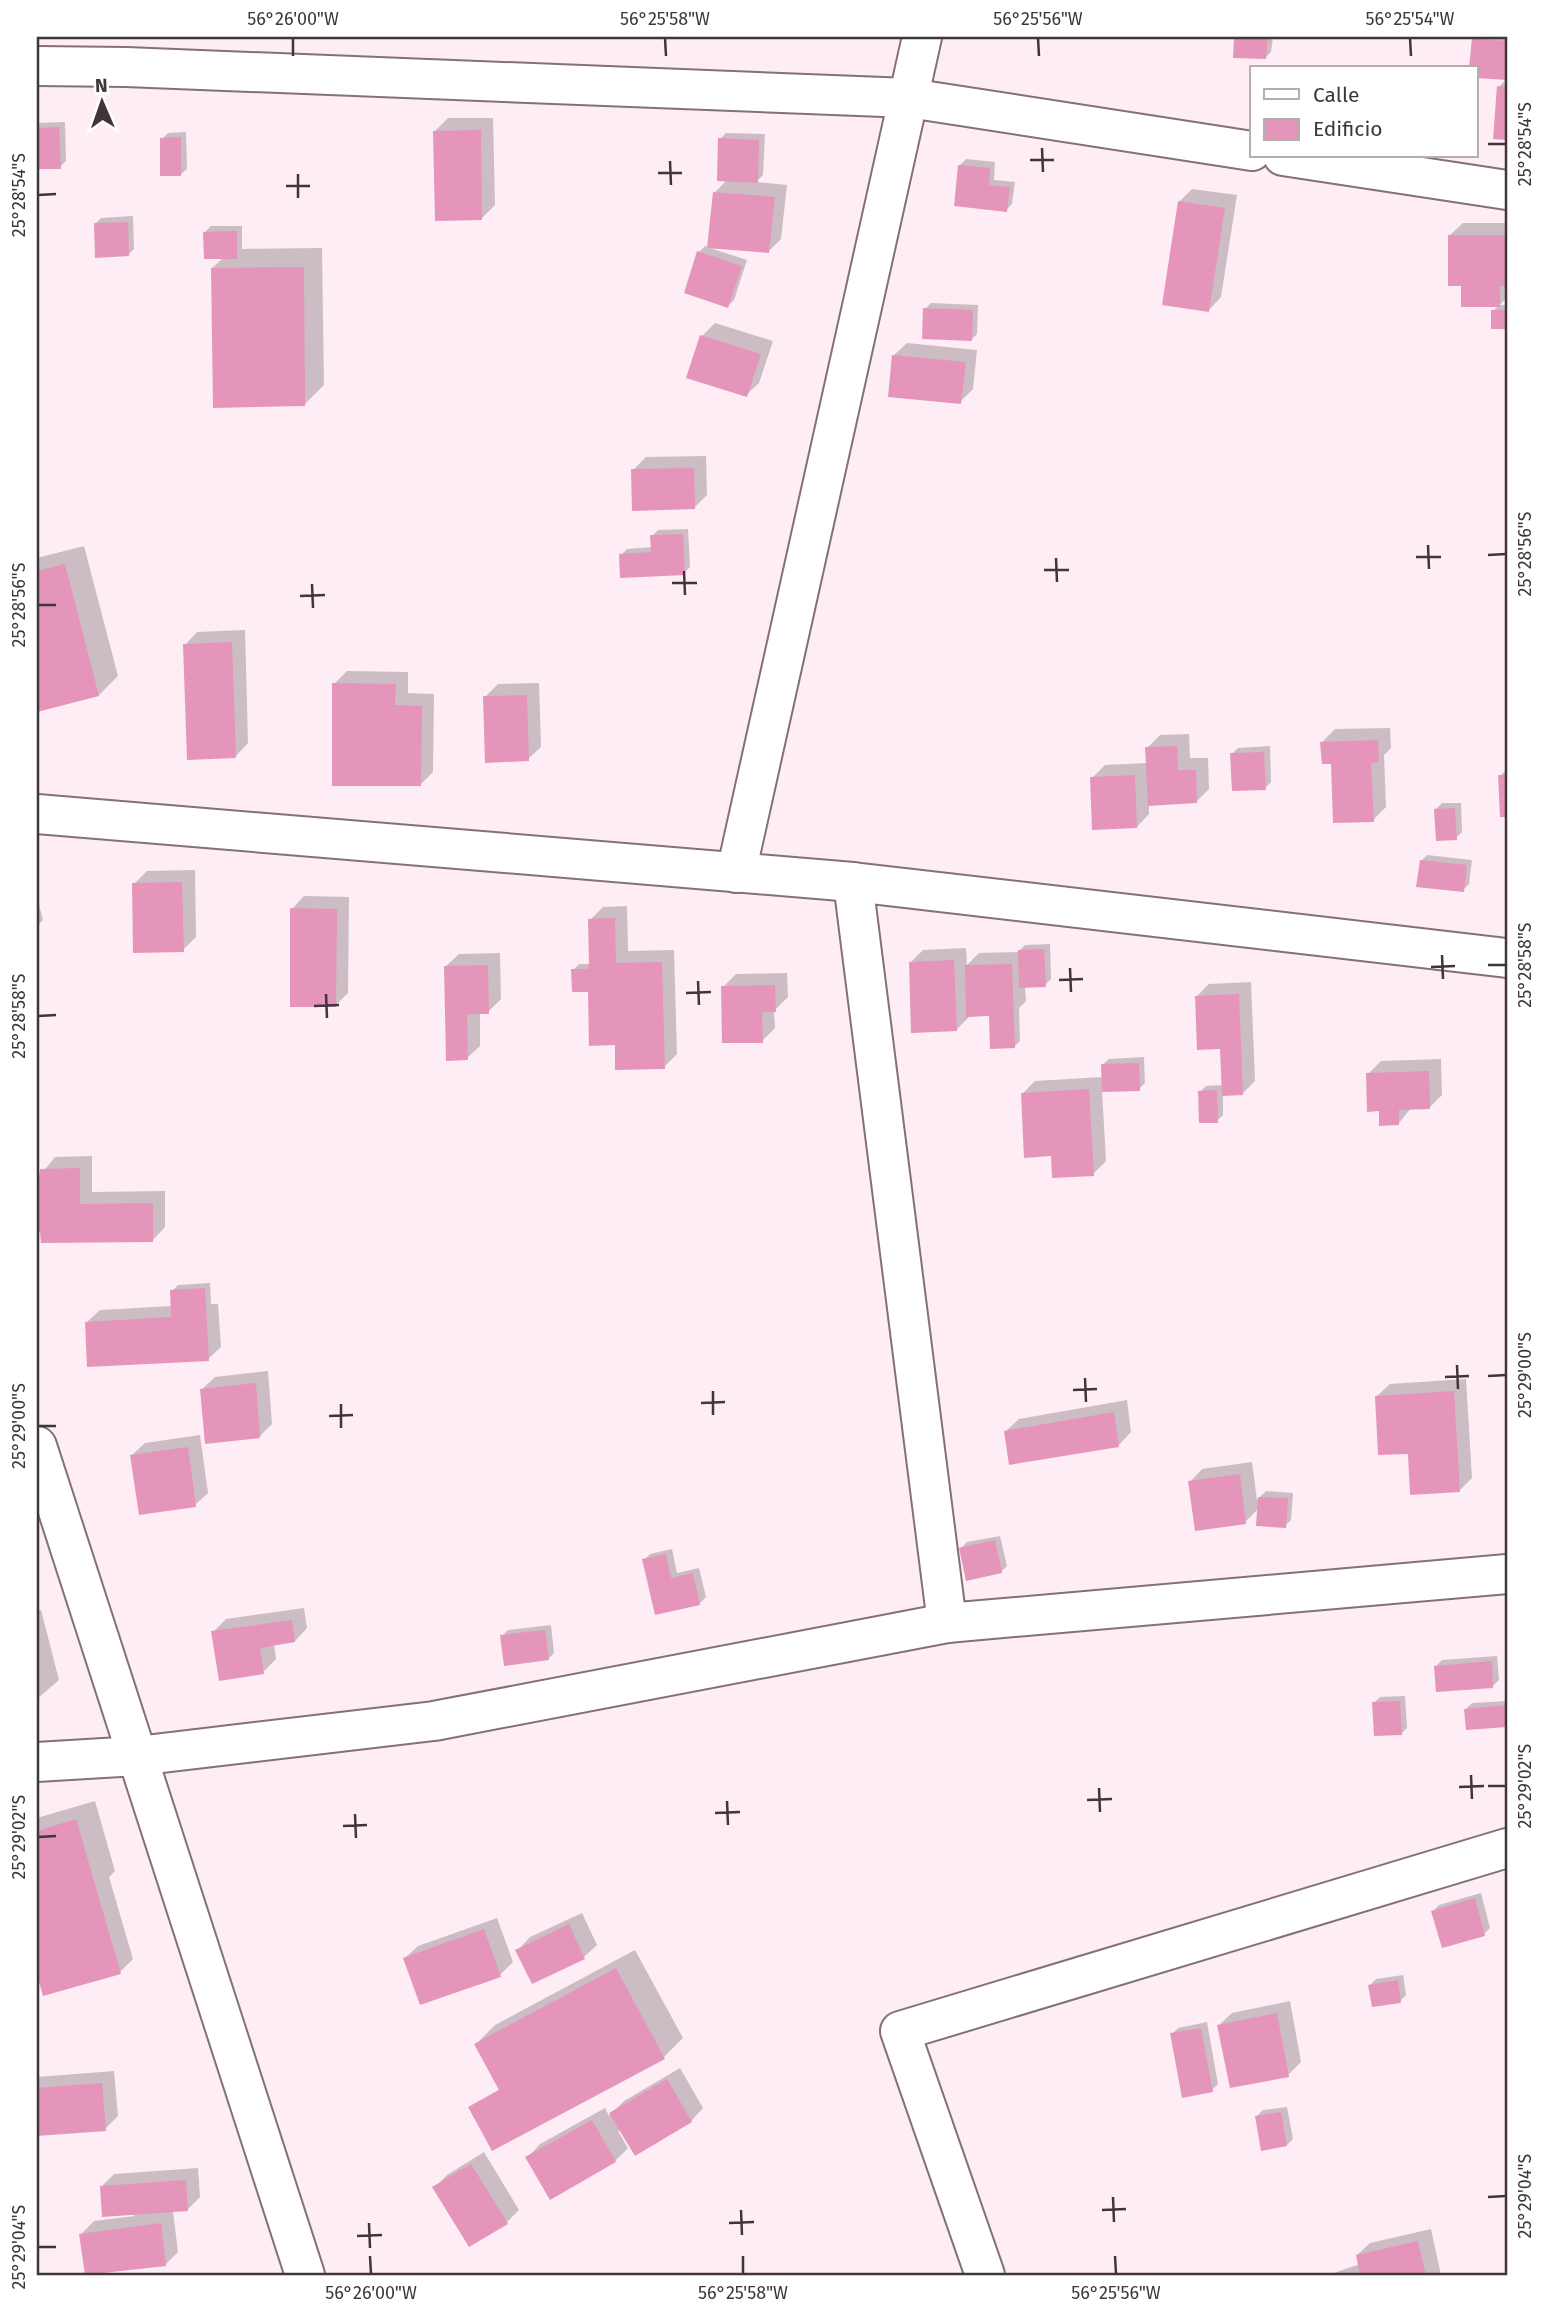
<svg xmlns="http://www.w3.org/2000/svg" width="1544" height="2312" viewBox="0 0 1544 2312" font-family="'Fira Sans',sans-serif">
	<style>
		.shadow { fill: #0003 }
		.building { fill: #e695ba }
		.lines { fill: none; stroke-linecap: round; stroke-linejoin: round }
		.minor-casing { stroke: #837078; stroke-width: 42 }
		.minor { stroke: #fff; stroke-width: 38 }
		.ticks { fill: none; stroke: #3e3639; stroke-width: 2.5 }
		.neatline { fill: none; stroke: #3e3639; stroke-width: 2.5 }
		.ticks-label { font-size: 18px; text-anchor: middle; fill: #3e3639 }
	</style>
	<rect width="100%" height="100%" fill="#feedf4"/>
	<g class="shadow">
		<path d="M1236,37H1273L1271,52L1265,58L1234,56Z"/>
		<path d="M1476,37H1507V78L1476,76V68H1471Z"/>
		<path d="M1507,78V138L1495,137L1499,87Z"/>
		<path d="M448,118H493L495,205L482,218L435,131Z"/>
		<path d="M65,122L66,161L60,167L37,168V123Z"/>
		<path d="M186,132L187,169L180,175L162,139L168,133Z"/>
		<path d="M726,133L765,134L763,175L756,182L787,185L781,239L769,251L710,248L747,260L734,300L728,306L699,252L705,246L709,248L715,192L727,180L720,139Z"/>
		<path d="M966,159L995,162L994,180L1015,182L1012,204L1006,210L960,165Z"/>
		<path d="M1192,189L1237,195L1221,297L1209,310L1180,201Z"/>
		<path d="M133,216L134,249L128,255L95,224L101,218Z"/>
		<path d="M1463,223H1507V297L1500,305H1507V327H1493V311L1499,305L1463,284L1450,235Z"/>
		<path d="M211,226H242V249L322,248L324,385L305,404L212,268L224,257L205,232Z"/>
		<path d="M931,303L978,305L977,334L971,340L925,309Z"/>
		<path d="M715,323L773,341L759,383L746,395L702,336Z"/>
		<path d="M907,343L977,350L973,389L960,402L894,355Z"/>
		<path d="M706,456L707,495L694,508L633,470L646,457Z"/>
		<path d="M688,529L690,567L684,573L621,555L627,549L653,547L652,536L658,530Z"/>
		<path d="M84,546L118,676L99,695L37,710V558Z"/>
		<path d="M245,630L248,743L236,756L185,645L197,632Z"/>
		<path d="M347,671L408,672V693L434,694L433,772L420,785L334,684Z"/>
		<path d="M539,683L541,747L528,759L485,697L498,684Z"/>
		<path d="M1390,728L1391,748L1384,755L1386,807L1373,820L1322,742L1335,729Z"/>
		<path d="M1189,734L1190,758H1208L1209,789L1196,802L1149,804V814L1137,827L1092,778L1105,765L1148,763L1147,748L1160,735Z"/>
		<path d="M1270,746L1271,782L1265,788L1232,754L1238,748Z"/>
		<path d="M1506,770L1507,815L1502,816L1500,776Z"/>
		<path d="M1442,803H1461L1462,832L1456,838L1436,809Z"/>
		<path d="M1427,855L1472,860L1469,884L1463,890L1421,861Z"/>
		<path d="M195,870L196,937L183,950L134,884L147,871Z"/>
		<path d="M304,896L349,897L348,993L336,1005L292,909Z"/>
		<path d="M37,897L43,920L37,926Z"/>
		<path d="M627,906L628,951L674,950L677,1054L664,1067L616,1044L590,987L573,970L579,964H590V920L603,907Z"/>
		<path d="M1050,944L1051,979L1045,985L1025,986L1026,1001L1019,1008L1020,1041L1014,1047L991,1014L969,1017L956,1030L910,963L923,950L966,948L967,965L979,953L1018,952L1025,945Z"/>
		<path d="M500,953L501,999L488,1012H480V1046L467,1058L446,966L459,954Z"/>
		<path d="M787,973L788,997L774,1011L775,1028L762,1041L723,987L736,974Z"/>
		<path d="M1251,982L1255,1081L1243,1093L1223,1094V1115L1217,1121L1200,1092L1206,1086L1223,1085L1222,1047L1197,996L1209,984Z"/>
		<path d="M1144,1057L1145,1083L1139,1089L1102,1090L1106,1161L1093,1174L1053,1154L1022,1094L1035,1081L1103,1077L1102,1065L1109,1059Z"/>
		<path d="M1441,1059L1442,1095L1429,1108H1411L1399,1123L1380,1109L1368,1074L1381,1061Z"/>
		<path d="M92,1156V1192L165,1191V1227L153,1240L42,1228L37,1231V1172L42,1173L55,1157Z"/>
		<path d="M210,1283L211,1304H218L221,1347L208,1359L87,1322L100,1310L172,1306V1291L178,1285Z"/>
		<path d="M268,1371L272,1424L259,1437L202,1389L215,1377Z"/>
		<path d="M1466,1379L1472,1478L1459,1491L1410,1452L1377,1396L1390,1384Z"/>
		<path d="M1127,1400L1131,1432L1119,1445L1006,1431L1019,1419Z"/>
		<path d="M200,1435L208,1493L195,1505L132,1455L145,1443Z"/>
		<path d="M1252,1462L1257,1500L1266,1491L1293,1493L1291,1520L1285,1526L1259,1508L1245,1522L1190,1482L1202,1469Z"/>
		<path d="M1000,1536L1007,1566L1001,1572L961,1548L967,1542Z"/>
		<path d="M672,1549L677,1573L699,1568L706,1597L700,1603L656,1613L644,1560L650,1554Z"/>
		<path d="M304,1608L307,1628L295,1641L274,1644L276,1659L263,1672L213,1632L226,1619Z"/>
		<path d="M37,1610H41L59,1680L37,1699Z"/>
		<path d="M551,1625L554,1653L548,1659L502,1636L508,1630Z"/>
		<path d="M1497,1656L1499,1680L1493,1686L1436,1666L1442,1660Z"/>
		<path d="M1405,1696L1407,1728L1401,1734L1374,1703L1380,1697Z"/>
		<path d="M1507,1701V1725L1468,1728L1466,1709L1472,1703Z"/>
		<path d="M95,1801L115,1871L109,1877L133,1959L120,1972L44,1994L37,1969V1818Z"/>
		<path d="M1481,1893L1490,1928L1484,1934L1433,1911L1439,1905Z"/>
		<path d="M582,1913L597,1945L584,1957L518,1950L530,1937Z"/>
		<path d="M497,1918L513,1962L500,1975L405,1958L418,1946Z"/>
		<path d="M635,1950L683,2038L664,2057L470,2107L500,2089L476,2044L495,2025Z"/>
		<path d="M1403,1975L1406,1995L1400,2001L1370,1985L1376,1979Z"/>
		<path d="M1290,2001L1301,2062L1288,2075L1219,2025L1232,2013Z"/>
		<path d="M1207,2022L1218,2084L1212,2090L1172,2034L1178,2028Z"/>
		<path d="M680,2068L703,2108L691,2121L621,2130L618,2131L628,2148L615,2161L528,2157L540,2144L605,2108L609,2116L624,2101Z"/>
		<path d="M114,2071L118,2116L105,2129L37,2135V2077Z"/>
		<path d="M1287,2107L1293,2139L1287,2145L1257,2116L1263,2110Z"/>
		<path d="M484,2152L519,2210L506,2223L434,2188L447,2175Z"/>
		<path d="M198,2168L200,2197L187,2210L173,2211L178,2252L166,2264L81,2234L94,2221L135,2216L102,2186L114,2174Z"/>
		<path d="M1431,2229L1441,2275H1328L1360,2264L1357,2255L1370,2243Z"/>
	</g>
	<g class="building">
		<path d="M1234,37H1268L1266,59L1233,58Z"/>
		<path d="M1472,38L1507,41V80L1476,78V68H1469Z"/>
		<path d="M1497,86L1507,87V140L1493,139Z"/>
		<path d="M59,127L61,169H37V128Z"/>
		<path d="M481,130L482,220L435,221L433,131Z"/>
		<path d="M181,137V176H160V138Z"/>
		<path d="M718,138L759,140L758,183L717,181Z"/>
		<path d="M958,165L990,168L989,185L1010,187L1007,212L954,206Z"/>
		<path d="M713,192L775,197L769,253L707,248Z"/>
		<path d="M1178,201L1225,208L1209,312L1162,305Z"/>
		<path d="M128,222L129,256L95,258L94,223Z"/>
		<path d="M237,231V259H204L203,232Z"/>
		<path d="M1448,235H1507V286H1500V307H1461V286H1448Z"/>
		<path d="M697,251L742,266L728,308L684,293Z"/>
		<path d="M304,267L305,406L213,408L211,268Z"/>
		<path d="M923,308L973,310L972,341L922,339Z"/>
		<rect x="1491" y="310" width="16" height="19"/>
		<path d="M700,335L761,354L747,397L686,378Z"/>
		<path d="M892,355L966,362L961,404L888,397Z"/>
		<path d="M694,468L695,509L632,511L631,469Z"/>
		<path d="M683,534L685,575L620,578L619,554L651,552L650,535Z"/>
		<path d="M65,564L99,696L37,712V571Z"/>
		<path d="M232,642L236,758L187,760L183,644Z"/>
		<path d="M332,683L396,684L395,705L422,706L421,786H332Z"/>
		<path d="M527,695L529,761L485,763L483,696Z"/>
		<path d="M1378,740L1379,762L1371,763L1374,822L1333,823L1331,764H1322L1320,742Z"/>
		<path d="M1177,746L1178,770H1196L1197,803L1148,806L1145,747Z"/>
		<path d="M1264,752L1266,790L1232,791L1230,753Z"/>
		<path d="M1135,775L1137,828L1092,830L1090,777Z"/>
		<path d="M1498,775H1507V817H1500Z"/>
		<path d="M1455,808L1457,840L1436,841L1434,809Z"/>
		<path d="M1420,860L1467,865L1464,892L1416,887Z"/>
		<path d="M182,882L184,952L133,953L132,883Z"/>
		<path d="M290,908L337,909L336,1007H290Z"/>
		<path d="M615,918L616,963L662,962L665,1069L615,1070V1045L589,1046L588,992H572L571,969H587L589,964L588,919Z"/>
		<path d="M1044,949L1046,987L1019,988L1018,950Z"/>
		<path d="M954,960L957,1031L911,1033L909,962Z"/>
		<path d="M1012,964L1015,1048L990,1049L989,1016L966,1017L965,965Z"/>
		<path d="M488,965L489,1014H467L468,1060L446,1061L444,966Z"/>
		<path d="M775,985L776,1012H762L763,1043H722L721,986Z"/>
		<path d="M1239,994L1243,1095L1222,1096L1220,1049L1197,1050L1195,996Z"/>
		<path d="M1139,1063L1140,1091L1102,1092L1101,1064Z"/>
		<path d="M1429,1071L1430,1109L1399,1110V1125L1379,1126V1111L1367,1112L1366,1073Z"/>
		<path d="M1089,1089L1094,1176L1052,1178L1051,1156L1024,1158L1021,1093Z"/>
		<path d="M1217,1090L1218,1123H1199L1198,1091Z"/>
		<path d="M80,1168V1204L153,1203V1242L41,1243L40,1232L37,1233V1178H40V1169Z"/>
		<path d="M205,1288L209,1361L87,1367L85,1322L171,1317L170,1290Z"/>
		<path d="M256,1383L260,1438L205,1444L200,1389Z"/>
		<path d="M1454,1391L1460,1492L1410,1495L1408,1454L1378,1455L1375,1396Z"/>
		<path d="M1114,1412L1119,1447L1009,1465L1004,1431Z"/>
		<path d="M188,1447L196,1507L139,1515L130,1455Z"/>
		<path d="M1240,1474L1246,1524L1195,1531L1188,1481Z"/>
		<path d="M1258,1497L1288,1498L1286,1528L1256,1526Z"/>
		<path d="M995,1540L1002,1573L966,1581L959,1548Z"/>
		<path d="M666,1554L671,1578L693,1573L700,1605L655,1615L642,1559Z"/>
		<path d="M292,1620L295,1642L260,1648L264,1674L219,1681L211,1631Z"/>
		<path d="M545,1630L549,1660L504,1666L500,1635Z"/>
		<path d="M1492,1661L1493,1688L1436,1692L1434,1666Z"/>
		<path d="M1400,1701L1402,1735L1374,1736L1372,1702Z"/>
		<path d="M1507,1705V1727L1466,1730L1464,1709Z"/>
		<path d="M76,1819L121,1974L43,1996L37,1975V1831Z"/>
		<path d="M1475,1898L1485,1936L1442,1948L1431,1911Z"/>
		<path d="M569,1924L585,1959L532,1984L515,1950Z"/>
		<path d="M484,1929L501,1977L420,2005L403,1958Z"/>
		<path d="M616,1968L665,2059L492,2151L468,2107L499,2090L474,2044Z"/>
		<path d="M1398,1980L1401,2003L1372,2007L1368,1985Z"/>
		<path d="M1277,2013L1289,2077L1230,2088L1217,2025Z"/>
		<path d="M1201,2028L1213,2092L1182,2098L1170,2033Z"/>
		<path d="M667,2079L692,2122L635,2156L609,2113Z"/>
		<path d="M102,2083L106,2131L37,2136V2088Z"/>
		<path d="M1281,2112L1287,2146L1261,2151L1255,2116Z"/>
		<path d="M592,2120L616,2162L550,2200L525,2157Z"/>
		<path d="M471,2164L508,2224L469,2247L432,2187Z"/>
		<path d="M186,2180L188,2211L102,2217L100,2186Z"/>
		<path d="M161,2223L166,2266L85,2275L79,2234Z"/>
		<path d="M1418,2241L1426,2275H1360L1356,2255Z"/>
	</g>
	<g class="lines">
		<g class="minor-casing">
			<g id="minor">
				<path d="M37,66L126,67L909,98L1252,151"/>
				<path d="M1283,156L1507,190"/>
				<path d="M37,814L853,882L1507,958"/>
				<path d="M736,873L922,37"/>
				<path d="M853,882L947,1623L1507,1574"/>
				<path d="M37,1446L305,2275"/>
				<path d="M37,1762L137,1756L434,1721L947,1623"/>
				<path d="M985,2275L900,2031L1507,1848"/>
			</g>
		</g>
		<use href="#minor" class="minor"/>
	</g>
	<path class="ticks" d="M293,38V56M665,38L666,56M1038,38L1039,56M1410,38L1411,56M1488,144H1506M1042,148L1043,172M1030,160H1054M670,161L671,185M658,173H682M298,174V198M286,186H310M38,195L56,194M1428,545L1429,569M1488,555L1506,554M1416,557H1441M1056,558L1057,582M1044,570H1069M684,571L685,595M672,583H697M312,584L313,608M300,596L325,595M38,605H56M1442,955L1443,979M1488,965H1506M1431,967L1455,966M1070,968L1071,992M1059,980L1083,979M698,981L699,1005M686,993L711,992M326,994L327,1018M314,1006L339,1005M38,1016L56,1015M1457,1365L1458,1389M1488,1376L1506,1375M1445,1377L1469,1376M1085,1378L1086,1402M1073,1390L1097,1389M713,1391V1415M701,1403L725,1402M341,1404V1428M329,1416L353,1415M38,1426H56M1471,1775L1472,1799M1488,1786H1506M1459,1787L1484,1786M1099,1788L1100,1812M1087,1800L1112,1799M727,1801L728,1825M715,1813L740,1812M355,1814L356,1838M343,1826L367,1825M38,1837L56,1836M1113,2197L1114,2222M1488,2197L1506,2196M741,2210L742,2235M1102,2210L1126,2209M369,2223L370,2248M729,2223L754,2222M357,2236L382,2235M38,2247H56M370,2256L371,2274M743,2256V2274M1115,2256L1116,2274"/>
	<rect width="1544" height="2312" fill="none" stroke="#ffffff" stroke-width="77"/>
	<rect x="1250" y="66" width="228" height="91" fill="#ffffff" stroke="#b2afb0" stroke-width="2"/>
	<rect x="1264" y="89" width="35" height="10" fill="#ffffff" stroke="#b2afb0" stroke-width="2"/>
	<text x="1313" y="102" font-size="21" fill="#3e3639">Calle</text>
	<rect x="1264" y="119" width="35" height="21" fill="#e695ba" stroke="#b2afb0" stroke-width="2"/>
	<text x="1313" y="136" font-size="21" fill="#3e3639">Edificio</text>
	<g transform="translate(102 102) rotate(358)" stroke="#ffffff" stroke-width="5" paint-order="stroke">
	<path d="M0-5L12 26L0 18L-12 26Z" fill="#3e3639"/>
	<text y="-10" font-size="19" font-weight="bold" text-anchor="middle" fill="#3e3639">N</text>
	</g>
	<rect x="38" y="38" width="1468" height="2236" class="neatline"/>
	<g class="ticks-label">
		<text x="293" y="25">56°26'00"W</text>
		<text x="665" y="25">56°25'58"W</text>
		<text x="1038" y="25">56°25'56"W</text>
		<text x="1410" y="25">56°25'54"W</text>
		<text transform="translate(1525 144) rotate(-90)" y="6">25°28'54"S</text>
		<text transform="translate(19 195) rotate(-90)" y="6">25°28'54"S</text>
		<text transform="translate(1525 554) rotate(-90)" y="6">25°28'56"S</text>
		<text transform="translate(19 605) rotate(-90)" y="6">25°28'56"S</text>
		<text transform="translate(1525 965) rotate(-90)" y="6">25°28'58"S</text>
		<text transform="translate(19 1016) rotate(-90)" y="6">25°28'58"S</text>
		<text transform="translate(1525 1375) rotate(-90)" y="6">25°29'00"S</text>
		<text transform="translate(19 1426) rotate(-90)" y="6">25°29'00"S</text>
		<text transform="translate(1525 1786) rotate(-90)" y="6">25°29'02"S</text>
		<text transform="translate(19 1837) rotate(-90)" y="6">25°29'02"S</text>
		<text transform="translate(1525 2196) rotate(-90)" y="6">25°29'04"S</text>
		<text transform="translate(19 2247) rotate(-90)" y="6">25°29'04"S</text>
		<text x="371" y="2299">56°26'00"W</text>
		<text x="743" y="2299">56°25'58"W</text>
		<text x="1116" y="2299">56°25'56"W</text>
	</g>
</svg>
